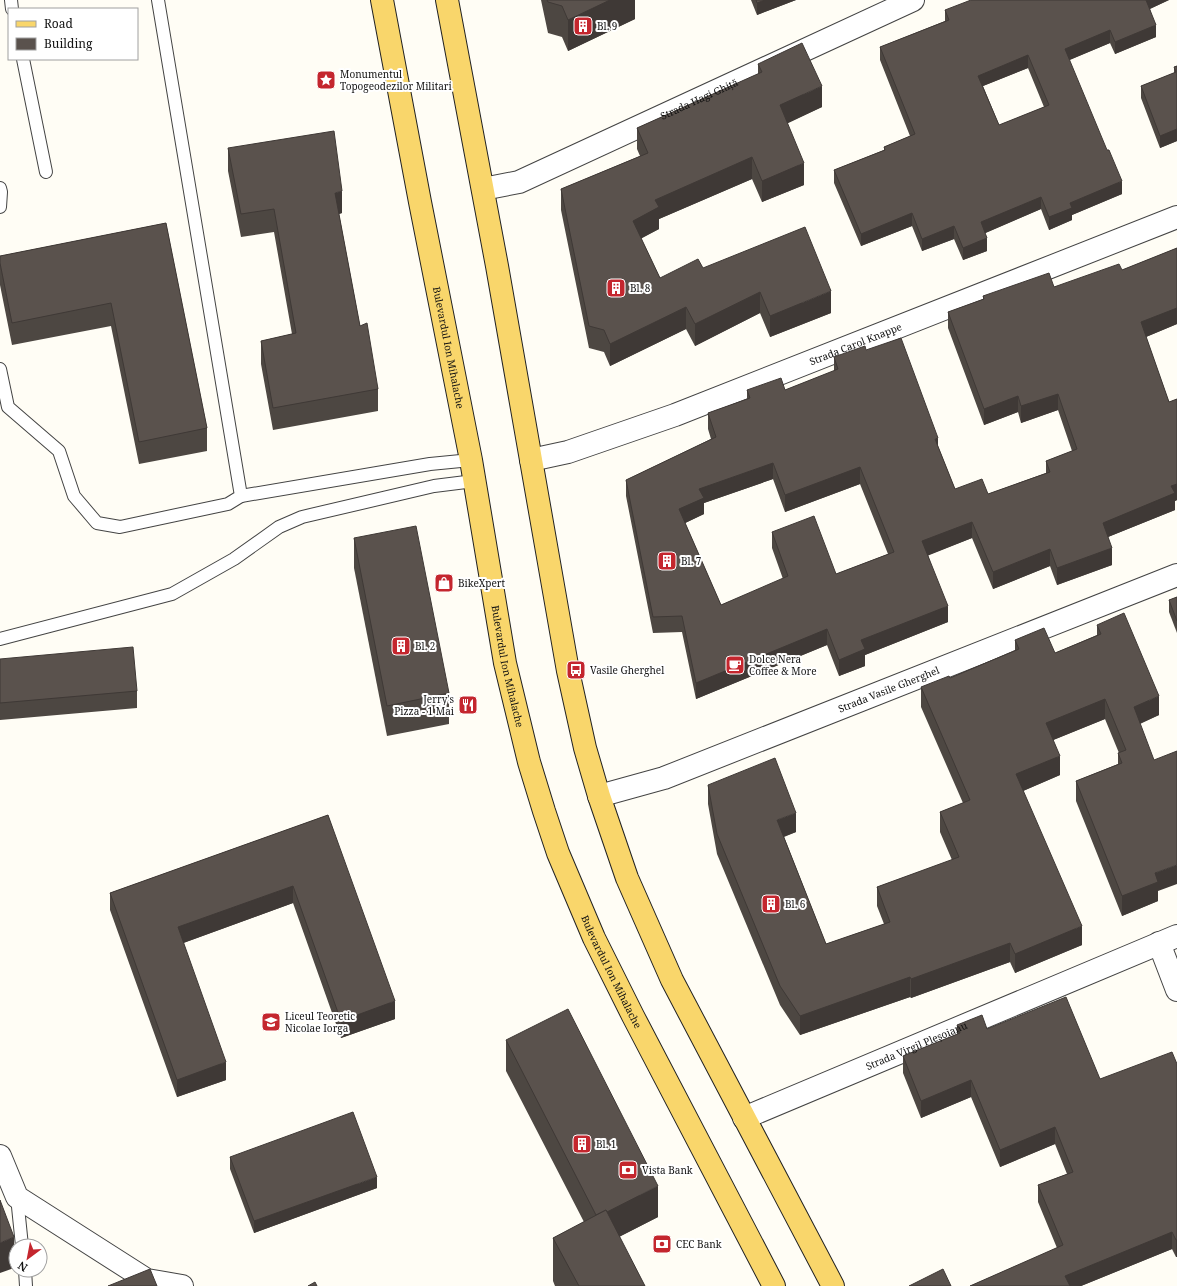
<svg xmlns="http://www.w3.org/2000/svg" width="1177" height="1286" viewBox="0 0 1177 1286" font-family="'Noto Serif',serif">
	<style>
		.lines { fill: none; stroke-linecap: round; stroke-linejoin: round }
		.service-casing { stroke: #444; stroke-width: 14 }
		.minor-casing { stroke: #444; stroke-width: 24 }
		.primary-casing { stroke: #222; stroke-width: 24 }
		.service { stroke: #fff; stroke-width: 12 }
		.minor { stroke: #fff; stroke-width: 22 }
		.primary { stroke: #f9d66b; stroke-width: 22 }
		.wall { fill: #4d4742; fill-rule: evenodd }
		.shaded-wall { fill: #3f3936 }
		.building { fill: #5a524d; stroke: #3f3936; fill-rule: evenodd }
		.labels { text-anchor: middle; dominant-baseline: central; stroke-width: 4; stroke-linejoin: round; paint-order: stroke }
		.poi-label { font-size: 10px; fill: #111; stroke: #fff; text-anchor: start }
		.street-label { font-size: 10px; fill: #111; stroke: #fff }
	</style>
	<rect width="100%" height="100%" fill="#fffdf5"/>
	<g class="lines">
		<g class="service-casing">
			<g id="service">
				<path d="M11,0L12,9"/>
				<path d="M23,59L46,172"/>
				<path d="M0,188L1,192L0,207"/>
				<path d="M0,369L8,407L59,451L74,496L97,523L120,527L228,504L241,496L158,0"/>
				<path d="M241,496L430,464L471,460"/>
				<path d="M0,639L172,594L234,559L279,527L302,517L434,486L474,481"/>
				<path d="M17,1197L22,1246"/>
				<path d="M25,1270L26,1286"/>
			</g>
		</g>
		<g class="minor-casing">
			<g id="minor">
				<path id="s1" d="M483,189L519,182L913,0"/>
				<path id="s2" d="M531,460L568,452L675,415L1177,217"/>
				<path id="s3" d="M599,796L664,778L1177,575"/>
				<path d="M1159,943L1177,990"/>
				<path id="s4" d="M744,1118L1177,936"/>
				<path d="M0,1156L17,1197L147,1280L182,1286"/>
			</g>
		</g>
		<g class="primary-casing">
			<g id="primary">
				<path id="s5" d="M382,0L420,202L471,460L505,663L529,762L544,811L558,853L594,938L633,1016L774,1286"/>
				<path d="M447,0L497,266L568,671L585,748L599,796L627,878L672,980L833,1286"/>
			</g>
		</g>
		<use href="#service" class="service"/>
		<use href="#minor" class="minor"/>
		<use href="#primary" class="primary"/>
	</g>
	<g class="wall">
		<path d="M541,0H635V19L568,51L562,37L548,33Z"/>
		<path d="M751,0H796L757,15Z"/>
		<path d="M1169,0L1150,9L1156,37L1115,54L1110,43L1069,60L1122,194L1072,215V220L1049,230L1041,209L985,233L987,251L963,260L954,239L922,251L912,226L861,246L834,183V170L884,150V147L910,136L880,60V47L945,21V10ZM1028,68L1044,107L999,125L983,86Z"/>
		<path d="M758,64L822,107L787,123L804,185L762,202L752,179L659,219V229L641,238L660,278L703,268L831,313L770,337L760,313L695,346L686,329L610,366L604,352L589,348L561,210V189L640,156L637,149V128L758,74Z"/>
		<path d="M1177,66V141L1160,148L1141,98V86L1174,73V67Z"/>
		<path d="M228,148L342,213L339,214L360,326L378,389V411L273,430L261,364V341L292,334L274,232L241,237L228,171Z"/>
		<path d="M166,223L207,428V451L139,464L111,326L12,345L0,285V256Z"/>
		<path d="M1177,248V324L1146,337L1169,402L1177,399V500L1175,501V510L1108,537L1112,565L1057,585L1050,566L993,589L972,538L928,555L948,622L865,655V666L839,676L827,645L696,699L682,632L653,633L626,496V480L711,439L708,429V413L747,399V390H785L834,371V357L866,350L938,446L955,489L988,494L1046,473V461L1072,451L1058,410L1021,423L1018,412L984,425L948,328V312L983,299V296L1054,287L1122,270ZM773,479L785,512L860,484L888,554L836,574L772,532V548L783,579L721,605L685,523L704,514V503Z"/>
		<path d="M354,538L449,693V724L387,736L354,568Z"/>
		<path d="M1177,597V633L1169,612V600Z"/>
		<path d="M1097,625L1159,715L1140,724L1158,891V901L1122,916L1076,801V781L1118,764V753H1119L1105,719L1053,740L1060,775L1023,791L1082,945L1015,973L1010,962L911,998L910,997L800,1035L780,1005L717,854L708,804V785L796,832L784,837L826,944L884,924L877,906V887L952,860L940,832V812L963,803L921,707V687L950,678L1015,650V640L1055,653L1097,635Z"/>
		<path d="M0,659L137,691V708L0,720Z"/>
		<path d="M328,815L395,1019L341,1038L293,903L183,943L226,1080L177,1097L110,910V893Z"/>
		<path d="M957,1025L987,1029L1100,1079L1177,1064L1176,1257L1172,1249L1081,1286H970L1057,1248L1038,1202V1185L1067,1174L1055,1144L1000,1167L971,1097L921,1118L903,1073V1056L957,1034Z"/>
		<path d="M506,1040L658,1217L619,1237L645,1286H555L553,1281V1238L584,1222L506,1071Z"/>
		<path d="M230,1157L377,1188L254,1233L230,1169Z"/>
	</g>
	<g class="shaded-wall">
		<path d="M610,0H635V19L568,51V20Z"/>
		<path d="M765,0H796L757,15V3Z"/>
		<path d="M1145,0H1169L1145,11Z"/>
		<path d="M1156,25V37L1115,54V42Z"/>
		<path d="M1110,30V43L1065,62V49Z"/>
		<path d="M1028,55V68L978,88V76Z"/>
		<path d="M822,86V107L780,127V105Z"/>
		<path d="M1177,129V141L1160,148V136Z"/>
		<path d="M752,157V179L659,219V229L633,243V221L655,200Z"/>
		<path d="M804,163V185L762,202V181Z"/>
		<path d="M1122,181V194L1072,215V220L1049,230V217L1070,203Z"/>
		<path d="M342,191V213L335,215V193Z"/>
		<path d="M1041,197V209L981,235V222Z"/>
		<path d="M912,213V226L861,246V234Z"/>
		<path d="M954,226V239L922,251V239Z"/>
		<path d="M987,238V251L963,260V248Z"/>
		<path d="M831,291V313L770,337V316Z"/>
		<path d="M760,292V313L695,346V324Z"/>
		<path d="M686,307V329L610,366V344Z"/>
		<path d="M1177,308V324L1141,339V322Z"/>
		<path d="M1058,394V410L1021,423V406Z"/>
		<path d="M1018,396V412L984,425V409Z"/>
		<path d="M938,438V455L935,439Z"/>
		<path d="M773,463V479L704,503V514L679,526V509L699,489Z"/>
		<path d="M860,467V484L785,512V495Z"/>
		<path d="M1177,484V500L1175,501V510L1103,539V523L1171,486Z"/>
		<path d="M972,522V538L922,558V541Z"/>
		<path d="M1112,548V565L1057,585V568Z"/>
		<path d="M1050,549V566L993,589V572Z"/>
		<path d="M948,606V622L865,655V666L839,676V660L861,640Z"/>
		<path d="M827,629V645L696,699V683Z"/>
		<path d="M1159,696V715L1134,726V707Z"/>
		<path d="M1105,699V719L1046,743V723Z"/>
		<path d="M1060,756V775L1016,794V774Z"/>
		<path d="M796,813V832L777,839V820Z"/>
		<path d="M1177,865V884L1158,891V901L1122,916V896L1155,873Z"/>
		<path d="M293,886V903L178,945V927Z"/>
		<path d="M1082,926V945L1015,973V954Z"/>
		<path d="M1010,943V962L911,998V979Z"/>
		<path d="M910,977V997L800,1035V1016Z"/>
		<path d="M395,1001V1019L341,1038V1021Z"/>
		<path d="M226,1062V1080L177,1097V1080Z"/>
		<path d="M971,1080V1097L921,1118V1101Z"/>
		<path d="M1055,1127V1144L1000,1167V1150Z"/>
		<path d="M377,1177V1188L254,1233V1221Z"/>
		<path d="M658,1186V1217L597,1248V1217Z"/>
		<path d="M1172,1232V1249L1081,1286H1065V1276Z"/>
		<path d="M14,1237V1268L0,1273V1243Z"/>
		<rect x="1176" y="1240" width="1" height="17"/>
	</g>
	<g class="building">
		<path d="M547,0H610L568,20L562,6L548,2Z"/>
		<path d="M756,0H765L757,3Z"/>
		<path d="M971,0H1146L1156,25L1115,42L1110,30L1065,49L1107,150H1109L1122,181L1070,203L1072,208L1049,217L1041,197L981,222L987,238L963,248L954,226L922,239L912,213L861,234L834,170L885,150L884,147L915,134L880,47L949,20L945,10ZM1028,55L1049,105L999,125L978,76Z"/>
		<path d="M802,43L822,86L780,105L804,163L762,181L752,157L655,200L659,207L633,221L660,278L698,259L703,268L805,227L831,291L770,316L760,292L695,324L686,307L610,344L604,330L589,326L561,189L648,153L637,128L762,72L758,64Z"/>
		<path d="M1177,66V129L1160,136L1141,86L1176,72L1174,67Z"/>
		<path d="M334,131L342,191L335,193L360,326L367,323L378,389L273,408L261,341L296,333L274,209L241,214L228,148Z"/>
		<path d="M166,223L207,428L139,442L111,303L12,323L0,263V256Z"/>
		<path d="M1177,248V308L1141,322L1169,402L1177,399V484L1171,486L1175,493L1103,523L1112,548L1057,568L1050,549L993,572L972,522L922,541L948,606L861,640L865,649L839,660L827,629L696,683L682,616L653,617L626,480L716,437L708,413L750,398L747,390L781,378L785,390L838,369L834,357L865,346L866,350L901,338L938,438L935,439L955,489L982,479L988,494L1050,472L1046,461L1077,449L1058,394L1021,406L1018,396L984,409L948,312L984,299L983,296L1049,273L1054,287L1119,264L1122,270ZM773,463L785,495L860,467L894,552L836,574L814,516L772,532L788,576L721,605L679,509L704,498L699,489Z"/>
		<path d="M416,526L449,693L387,706L354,538Z"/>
		<path d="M1177,597V621L1169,600Z"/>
		<path d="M1124,613L1159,696L1134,707L1154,760L1177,751V865L1155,873L1158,882L1122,896L1076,781L1122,763L1118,753L1126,750L1105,699L1046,723L1060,756L1016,774L1082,926L1015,954L1010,943L911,979L910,977L800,1016L780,986L717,834L708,785L775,758L796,813L777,820L826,944L890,922L877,887L959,857L940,812L970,800L921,687L949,676L950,678L1019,649L1015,640L1044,628L1055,653L1101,634L1097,625Z"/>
		<path d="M133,647L137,691L0,703V659Z"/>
		<path d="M328,815L395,1001L341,1021L293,886L178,927L226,1062L177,1080L110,893Z"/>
		<path d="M1066,997L1100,1079L1172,1052L1177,1064V1240H1176L1172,1232L1065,1276L1070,1286H970L1063,1245L1038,1185L1073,1172L1055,1127L1000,1150L971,1080L921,1101L903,1056L960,1033L957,1025L982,1015L987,1029Z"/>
		<path d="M568,1009L658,1186L607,1212L606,1210L596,1215L506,1040Z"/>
		<path d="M353,1112L377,1177L254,1221L230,1157Z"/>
		<path d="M0,1200L14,1237L0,1243Z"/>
		<path d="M606,1210L645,1286H579L553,1238Z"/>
		<path d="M150,1269L157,1286H108Z"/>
		<path d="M943,1269L951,1286H909Z"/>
		<path d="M315,1282L317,1286H308Z"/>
	</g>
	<defs>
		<g id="building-square" transform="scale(1)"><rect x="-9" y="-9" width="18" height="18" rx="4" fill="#c4262e" stroke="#fff"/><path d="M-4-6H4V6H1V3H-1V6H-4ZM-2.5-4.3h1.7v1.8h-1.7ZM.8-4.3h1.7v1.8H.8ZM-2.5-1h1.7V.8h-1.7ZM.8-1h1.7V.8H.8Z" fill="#fff"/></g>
		<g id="sight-square" transform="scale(1)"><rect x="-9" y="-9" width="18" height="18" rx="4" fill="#c4262e" stroke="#fff"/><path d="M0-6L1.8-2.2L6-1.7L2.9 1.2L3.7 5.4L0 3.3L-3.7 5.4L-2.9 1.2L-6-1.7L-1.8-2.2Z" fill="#fff"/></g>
		<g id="shop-square" transform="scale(1)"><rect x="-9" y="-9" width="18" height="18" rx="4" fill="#c4262e" stroke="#fff"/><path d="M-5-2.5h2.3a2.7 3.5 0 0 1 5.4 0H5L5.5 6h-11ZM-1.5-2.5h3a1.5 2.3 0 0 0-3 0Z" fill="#fff"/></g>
		<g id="cafe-square" transform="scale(1)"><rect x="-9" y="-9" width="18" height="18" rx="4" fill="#c4262e" stroke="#fff"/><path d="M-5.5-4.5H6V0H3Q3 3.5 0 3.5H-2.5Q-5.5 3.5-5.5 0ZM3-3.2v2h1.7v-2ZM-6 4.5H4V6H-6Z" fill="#fff"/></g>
		<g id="bus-square" transform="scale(1)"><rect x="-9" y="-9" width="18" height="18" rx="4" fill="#c4262e" stroke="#fff"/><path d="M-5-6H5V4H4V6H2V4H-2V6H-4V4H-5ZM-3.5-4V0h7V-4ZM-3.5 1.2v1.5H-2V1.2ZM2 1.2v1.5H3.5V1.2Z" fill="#fff"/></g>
		<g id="restaurant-square" transform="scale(1)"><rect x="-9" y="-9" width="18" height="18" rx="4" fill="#c4262e" stroke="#fff"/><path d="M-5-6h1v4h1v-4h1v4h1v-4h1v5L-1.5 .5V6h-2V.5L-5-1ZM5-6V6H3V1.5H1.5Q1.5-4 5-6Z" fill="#fff"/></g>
		<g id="school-square" transform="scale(1)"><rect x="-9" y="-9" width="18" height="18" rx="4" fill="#c4262e" stroke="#fff"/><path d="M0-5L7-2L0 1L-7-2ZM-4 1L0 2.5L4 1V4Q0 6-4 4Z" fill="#fff"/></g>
		<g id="bank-square" transform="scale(1)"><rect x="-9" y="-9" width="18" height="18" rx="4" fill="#c4262e" stroke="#fff"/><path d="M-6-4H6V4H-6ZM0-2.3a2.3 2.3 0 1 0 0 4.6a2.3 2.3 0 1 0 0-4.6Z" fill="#fff"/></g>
	</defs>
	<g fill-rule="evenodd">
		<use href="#building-square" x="583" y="26"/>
		<use href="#sight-square" x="326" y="80"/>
		<use href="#building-square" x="616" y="288"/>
		<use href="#building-square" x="667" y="561"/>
		<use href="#shop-square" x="444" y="583"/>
		<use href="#building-square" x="401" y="646"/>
		<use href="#cafe-square" x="735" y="665"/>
		<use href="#bus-square" x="576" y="670"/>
		<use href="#restaurant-square" x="468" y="705"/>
		<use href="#building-square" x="771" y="904"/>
		<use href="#school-square" x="271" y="1022"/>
		<use href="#building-square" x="582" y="1144"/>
		<use href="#bank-square" x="628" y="1170"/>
		<use href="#bank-square" x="662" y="1244"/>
	</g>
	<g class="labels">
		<g class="poi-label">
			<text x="597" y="26">Bl. 9</text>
			<text x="340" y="74">Monumentul<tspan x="340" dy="12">Topogeodezilor Militari</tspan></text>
			<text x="630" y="288">Bl. 8</text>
			<text x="681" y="561">Bl. 7</text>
			<text x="458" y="583">BikeXpert</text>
			<text x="415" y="646">Bl. 2</text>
			<text x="749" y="659">Dolce Nera<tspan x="749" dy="12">Coffee &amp; More</tspan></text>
			<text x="590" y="670">Vasile Gherghel</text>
			<text x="454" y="699" text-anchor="end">Jerry's<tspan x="454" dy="12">Pizza - 1 Mai</tspan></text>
			<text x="785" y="904">Bl. 6</text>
			<text x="285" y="1016">Liceul Teoretic<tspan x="285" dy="12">Nicolae Iorga</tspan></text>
			<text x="596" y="1144">Bl. 1</text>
			<text x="642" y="1170">Vista Bank</text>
			<text x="676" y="1244">CEC Bank</text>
		</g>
		<g class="street-label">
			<text stroke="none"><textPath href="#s1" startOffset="235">Strada Hagi Ghiță</textPath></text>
			<text stroke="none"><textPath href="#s2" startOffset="345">Strada Carol Knappe</textPath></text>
			<text stroke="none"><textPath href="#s5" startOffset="354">Bulevardul Ion Mihalache</textPath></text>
			<text stroke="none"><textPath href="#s5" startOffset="678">Bulevardul Ion Mihalache</textPath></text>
			<text stroke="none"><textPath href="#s3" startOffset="309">Strada Vasile Gherghel</textPath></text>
			<text stroke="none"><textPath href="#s5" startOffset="1002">Bulevardul Ion Mihalache</textPath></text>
			<text stroke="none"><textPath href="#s4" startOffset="187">Strada Virgil Pleșoianu</textPath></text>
		</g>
	</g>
	<rect x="8" y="8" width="130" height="52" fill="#ffffff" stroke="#a0a0a0"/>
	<rect x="16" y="21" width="20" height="6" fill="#f9d66b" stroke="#a0a0a0"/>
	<text x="44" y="28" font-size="12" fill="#111111">Road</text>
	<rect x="16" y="38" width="20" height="12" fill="#5a524d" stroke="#a0a0a0"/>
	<text x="44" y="48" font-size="12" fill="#111111">Building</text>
	<g transform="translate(28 1258) rotate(212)"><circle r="19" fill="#ffffff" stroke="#a0a0a0"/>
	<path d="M0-3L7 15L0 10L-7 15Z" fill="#c4262e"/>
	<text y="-6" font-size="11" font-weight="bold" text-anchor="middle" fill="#111111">N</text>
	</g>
</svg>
